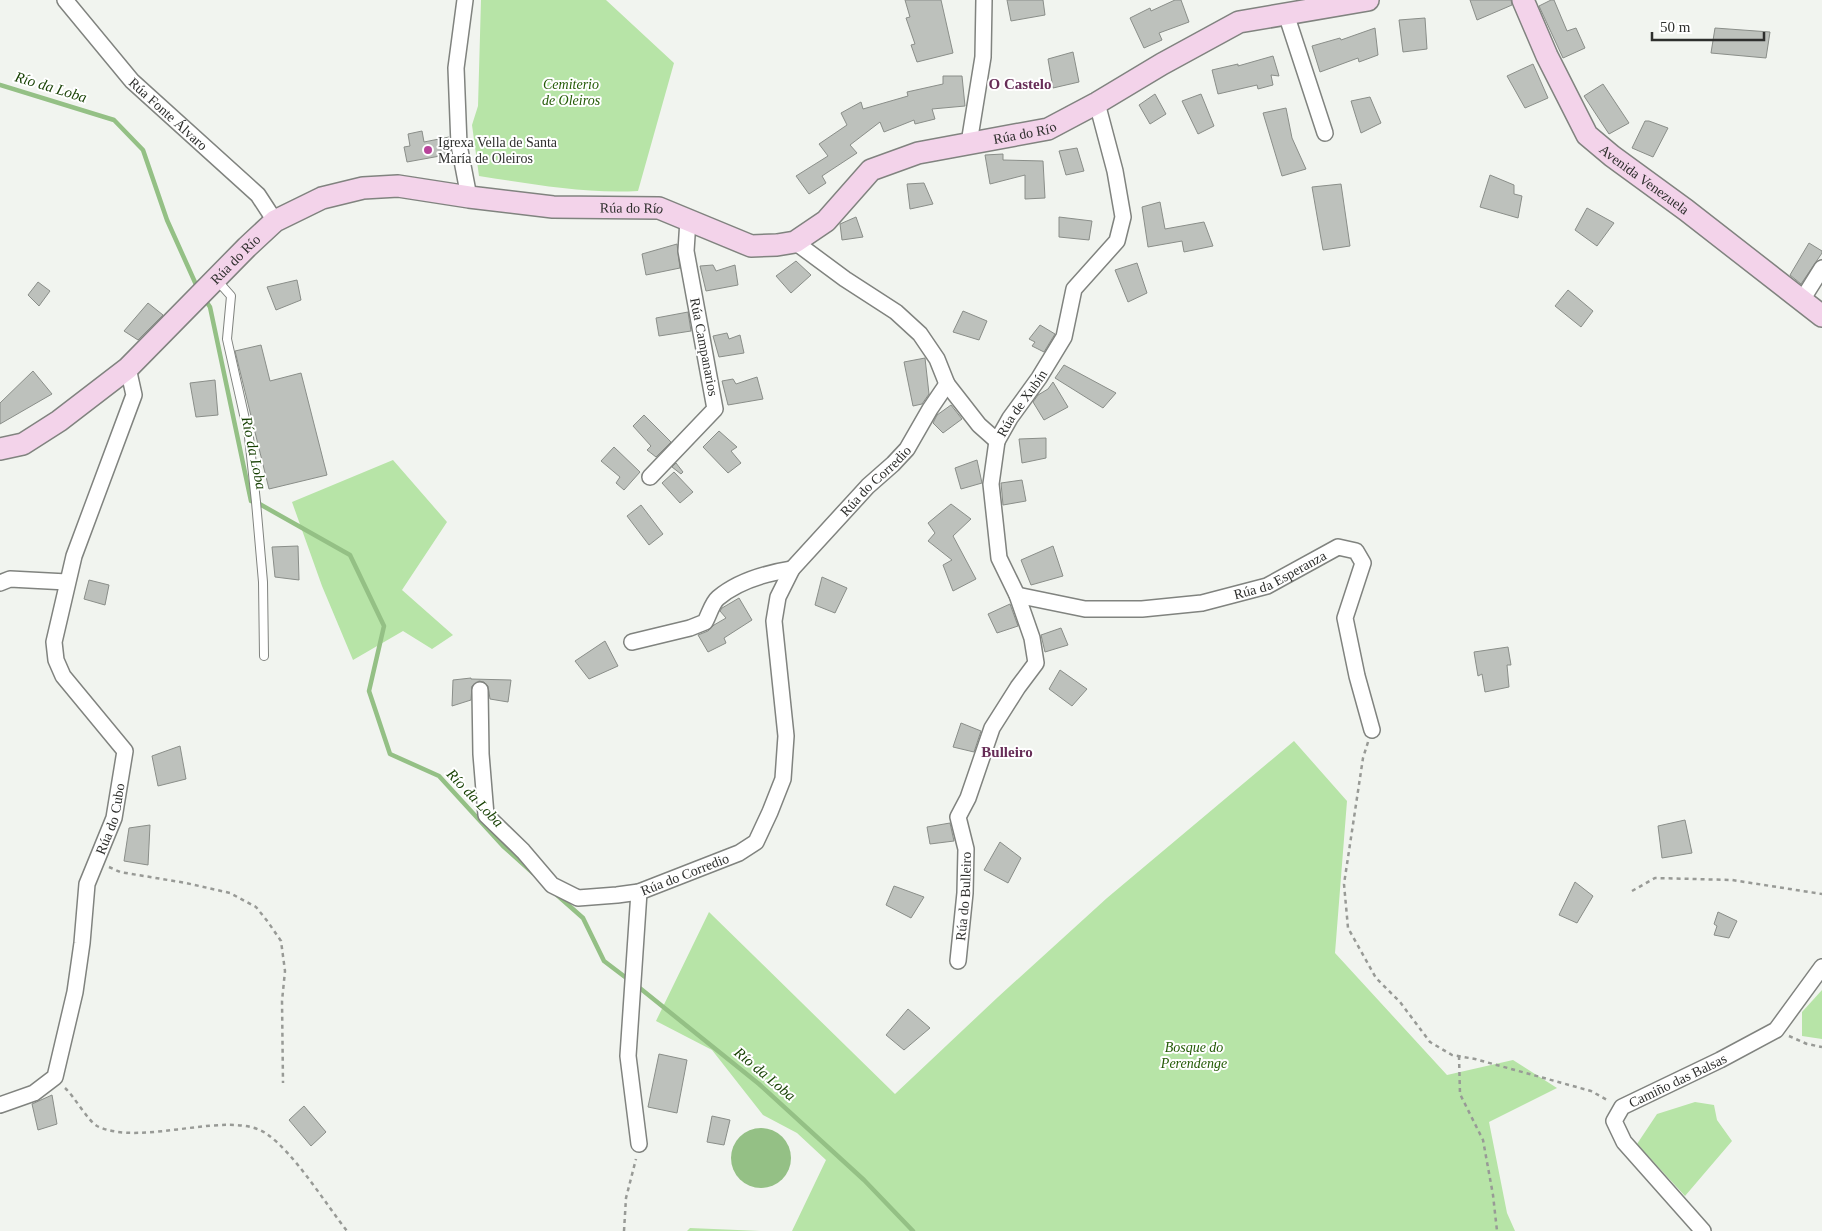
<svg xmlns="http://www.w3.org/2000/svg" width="1822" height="1231" viewBox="0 0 1822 1231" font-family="'Times New Roman',serif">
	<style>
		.green { fill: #b7e4a7 }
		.water { fill: #94c085 }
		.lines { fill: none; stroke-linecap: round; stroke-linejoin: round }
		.stream { stroke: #94c085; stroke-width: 4.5 }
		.building { fill: #bdc1bc; stroke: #8a8e89 }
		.lane-casing { stroke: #80837f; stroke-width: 10 }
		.street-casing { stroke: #80837f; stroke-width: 18 }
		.secondary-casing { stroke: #80837f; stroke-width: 24 }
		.path { stroke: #989a96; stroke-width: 2.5; stroke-dasharray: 4 4; stroke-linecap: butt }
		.lane { stroke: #fff; stroke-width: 8 }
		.street { stroke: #fff; stroke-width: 15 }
		.secondary { stroke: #f3d3ea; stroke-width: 21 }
		.poi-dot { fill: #b8439a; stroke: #fff; stroke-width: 2 }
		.labels { text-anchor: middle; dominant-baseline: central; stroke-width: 4; stroke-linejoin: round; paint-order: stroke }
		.park-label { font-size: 14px; font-style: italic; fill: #235a05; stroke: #fff }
		.street-label { font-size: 14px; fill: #2e2f2d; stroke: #fff }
		.poi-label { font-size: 14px; fill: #2e2f2d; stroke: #fff; text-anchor: start }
		.neighbourhood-label { font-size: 15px; font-weight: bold; fill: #672d57; stroke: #fff }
		.water-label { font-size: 15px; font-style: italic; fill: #153f01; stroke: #fff }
	</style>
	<rect width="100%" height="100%" fill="#f1f4ef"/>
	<g class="green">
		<path d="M481,0H606L674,63L638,191C584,194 531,184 479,176L472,125L478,106Z"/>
		<path d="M393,460L447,522L402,590L453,635L432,649L403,631L353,660L322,586L292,502Z"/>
		<path d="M1294,741L1347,801L1335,953L1447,1075L1513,1060L1557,1088L1489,1122L1507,1213L1515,1231H792L826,1160L797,1133L763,1115L712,1050L656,1021L709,912L895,1094L998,997L1107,898Z"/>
		<path d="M1822,990V1039L1802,1036V1012Z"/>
		<path d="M1695,1102L1714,1105L1717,1120L1732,1141L1685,1196L1637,1144L1657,1114Z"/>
		<path d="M690,1228L761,1231H687Z"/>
	</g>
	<circle class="water" cx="761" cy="1158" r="30"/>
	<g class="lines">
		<g class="stream">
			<path d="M0,85L114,120L143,150L167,220L198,289"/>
			<path d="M204,298L210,307L251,501L256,502L350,555L384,626L369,691L390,754L439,776L503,846L533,873"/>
			<path d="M557,895L583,918L604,961L629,980"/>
			<path d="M636,985L759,1084L864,1180L913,1231"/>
		</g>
	</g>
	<g class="building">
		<path d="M905,0H941L953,53L917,62L911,45L915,44L906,18L910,17Z"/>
		<path d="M1007,0H1043L1045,15L1011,21Z"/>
		<path d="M1175,0H1181L1189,22L1159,33L1162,40L1144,48L1130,18L1150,8L1151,11Z"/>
		<path d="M1470,0H1511L1512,5L1477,20Z"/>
		<path d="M1551,0H1554L1567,31L1576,28L1585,48L1563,58L1539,6Z"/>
		<path d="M1425,18L1427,49L1403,52L1399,20Z"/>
		<path d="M1375,28L1378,55L1359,62L1358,58L1320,72L1312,46L1340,38L1341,40Z"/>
		<path d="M1715,28L1770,32L1766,58L1711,53Z"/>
		<path d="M1073,52L1079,82L1053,88L1048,59Z"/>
		<path d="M1273,56L1279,76L1271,75L1273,85L1258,89L1257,85L1218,94L1212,70L1238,64V66Z"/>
		<path d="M1533,64L1548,98L1525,108L1507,76Z"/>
		<path d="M943,76H962L965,106L932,109L935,119L915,124L914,120L884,132L880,122L850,145L857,153L822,176L826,183L809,194L796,176L828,156L819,144L847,125L841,113L861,102L863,109L908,96L907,92L943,84Z"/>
		<path d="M1603,84L1629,123L1609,134L1584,96Z"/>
		<path d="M1155,94L1166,114L1150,124L1139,105Z"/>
		<path d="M1201,94L1214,126L1198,134L1182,101Z"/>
		<path d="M1370,97L1381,123L1361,133L1351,101Z"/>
		<path d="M1286,108L1292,138L1306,169L1282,176L1263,113Z"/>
		<path d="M1645,121H1649L1668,128L1653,157L1632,148Z"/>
		<path d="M422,131L424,142L449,137L451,154L407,162L404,147L410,146L408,134Z"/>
		<path d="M1077,148L1084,171L1066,175L1059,151Z"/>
		<path d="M1003,154V160L1043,161L1045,198L1025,199V175L990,184L985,155Z"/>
		<path d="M1490,175L1514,185V194L1522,196L1518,218L1480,207Z"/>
		<path d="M924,183L933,204L910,209L907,184Z"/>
		<path d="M1341,184L1350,246L1323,250L1312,187Z"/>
		<path d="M1160,202L1165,229L1204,222L1213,246L1184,252L1182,241L1148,247L1142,207Z"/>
		<path d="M1587,208L1614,223L1597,246L1575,230Z"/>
		<path d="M856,217L863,237L842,240L840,224Z"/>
		<path d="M1059,217L1092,221L1089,240L1059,237Z"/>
		<path d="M1809,243L1822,251V253L1801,284L1790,275Z"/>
		<path d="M677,244L680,268L646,275L642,254Z"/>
		<path d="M796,261L811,275L791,293L776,276Z"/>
		<path d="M1137,263L1147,293L1128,302L1115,270Z"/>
		<path d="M713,265L716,271L735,265L738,285L706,291L700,266Z"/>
		<path d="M297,280L301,300L276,310L267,287Z"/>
		<path d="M38,282L50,291L39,306L28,295Z"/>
		<path d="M1568,290L1593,311L1581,327L1555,306Z"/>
		<path d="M148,303L163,315L138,340L124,331Z"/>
		<path d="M963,311L987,321L979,340L953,332Z"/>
		<path d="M688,312L691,331L659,336L656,318Z"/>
		<path d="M1040,325L1055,334L1044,352L1032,346L1035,342L1029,339Z"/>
		<path d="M727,333L729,339L740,335L744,353L719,357L713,336Z"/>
		<path d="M261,345L270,381L301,373L327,475L269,489L235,351Z"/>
		<path d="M925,358L929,394L922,404L913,406L904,362Z"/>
		<path d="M1064,365L1116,393L1103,408L1055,378Z"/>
		<path d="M33,371L52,394L0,424V403Z"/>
		<path d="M757,377L763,399L728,405L722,381L733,379L736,384Z"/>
		<path d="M215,380L218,415L196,417L190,383Z"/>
		<path d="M1053,382L1068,407L1044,420L1033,402L1038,395L1048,389Z"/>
		<path d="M951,405L962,419L943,433L933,423L937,415Z"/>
		<path d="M644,415L671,442L656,457L647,450L651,446L633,426Z"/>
		<path d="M719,431L737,447L731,451L741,463L728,473L703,447Z"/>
		<path d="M1046,438V458L1022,463L1019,439Z"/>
		<path d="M614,447L640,472L624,490L616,483L620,477L601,461Z"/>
		<path d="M977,460L982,483L961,489L955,468Z"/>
		<path d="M676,463L683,472L681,474L672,467Z"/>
		<path d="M674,472L693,492L680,503L662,483Z"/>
		<path d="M1022,480L1026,501L1003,505L1001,483Z"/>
		<path d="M951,504L971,519L953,536L976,579L953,591L943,565L952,560L928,541L935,533L928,523Z"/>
		<path d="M641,505L663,534L649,545L627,516Z"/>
		<path d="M298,546L299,580L275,577L272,547Z"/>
		<path d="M1053,546L1063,576L1031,585L1021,560Z"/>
		<path d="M822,577L847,588L835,613L815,605Z"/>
		<path d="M89,580L109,585L105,605L84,599Z"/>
		<path d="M739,598L752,620L724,638L726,643L708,652L698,635L708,631L714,625L726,618L720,611L722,608Z"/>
		<path d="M1010,604L1018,626L997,633L988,614Z"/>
		<path d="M1061,628L1068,645L1045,652L1041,635Z"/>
		<path d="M605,641L618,666L589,679L575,661Z"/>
		<path d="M1508,647L1511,665H1507L1509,687L1485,692L1482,674L1478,676L1474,652Z"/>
		<path d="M1060,670L1087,689L1072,706L1049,689Z"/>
		<path d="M471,678V679L511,680L508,702L490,699L488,686L484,682L479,681L472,686L471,700L452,706L453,680Z"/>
		<path d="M961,723L981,731L974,752L953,747Z"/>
		<path d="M180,746L186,779L158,786L152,756Z"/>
		<path d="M1685,820L1692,853L1662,858L1658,826Z"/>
		<path d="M950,823L954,841L930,844L927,827Z"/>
		<path d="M150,825L148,865L124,861L129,828Z"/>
		<path d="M1000,842L1021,858L1008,883L984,870Z"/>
		<path d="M1575,882L1593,896L1577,923L1559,915Z"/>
		<path d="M894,886L924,897L911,918L886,905Z"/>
		<path d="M1718,912L1737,921L1729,938L1714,935L1717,926L1714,924Z"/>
		<path d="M908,1009L930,1028L904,1050L886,1035Z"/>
		<path d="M659,1054L687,1060L677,1113L648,1107Z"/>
		<path d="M52,1095L57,1124L38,1130L32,1104Z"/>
		<path d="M304,1106L326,1132L311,1146L289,1120Z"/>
		<path d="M712,1116L730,1120L724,1145L707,1142Z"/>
	</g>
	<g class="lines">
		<g class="lane-casing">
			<path id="lane" d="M216,279L231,296L227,339L249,437L256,502L263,582L264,656"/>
		</g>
		<g class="street-casing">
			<g id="street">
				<path id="s1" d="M65,0L132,81L258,195L275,221"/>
				<path d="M465,0L456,68L459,145L469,197"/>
				<path d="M1286,14L1325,133"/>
				<path d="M969,143L983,57L984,0"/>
				<path id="s2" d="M795,242L845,279L896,312L920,334L937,359L947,384L979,425L997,441L1010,418L1039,378L1064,337L1074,289L1117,241L1123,217L1115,171L1097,103"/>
				<path d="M1802,300L1822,268"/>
				<path d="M650,477L715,409L686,251L688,220"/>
				<path d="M0,583L10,579L67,582"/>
				<path id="s3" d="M1017,595L1085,609H1142L1202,603L1267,586L1338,547L1356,551L1363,563L1345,618L1357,676L1372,730"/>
				<path d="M632,642L690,628L705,622C709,615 712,603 718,598C738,581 767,573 792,569"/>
				<path id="s4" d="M480,690L481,754L486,815L523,851L552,885L578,898L617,895L639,892L739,853L756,842L770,812L783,779L786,736L774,621L778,597L792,569L868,486L893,464L907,449L930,409L947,384"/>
				<path d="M639,892L628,1056L639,1144"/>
				<path id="s5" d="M958,961L965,893L966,849L958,817L968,798L992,728L1018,687L1036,663L1032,638L1017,595L999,558L991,484L997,441"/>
				<path id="s6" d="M0,1105L34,1093L55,1077L75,992L82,943L87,884L114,818L125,751L63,676L56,660L54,642L74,556L134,395L128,368"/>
				<path id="s7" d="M1703,1231L1624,1142L1614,1121L1622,1107L1720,1060L1776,1030L1822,967"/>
			</g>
		</g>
		<g class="secondary-casing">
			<g id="secondary">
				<path id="s8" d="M1523,0L1547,56L1587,135L1612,156L1686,210L1822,316"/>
				<path id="s9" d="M0,449L23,444L59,421L128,368L247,247L275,221L322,198L363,188L398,186L469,197L553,207L659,208L751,246L777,245L795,242L826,221L871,170L918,153L1048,129L1097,103L1162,64L1239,22L1368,0"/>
			</g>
		</g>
		<g class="path">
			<path d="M1368,742L1363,758L1344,884L1348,928L1376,978L1400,1002L1430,1042L1452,1055L1475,1059L1591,1091L1609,1101"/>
			<path d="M109,867L120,872L186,883L230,893L256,907L268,922L281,941L285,971L282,1001L283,1083"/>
			<path d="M1632,891L1655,878L1732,880L1822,894"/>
			<path d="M1789,1036L1807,1044L1822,1047"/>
			<path d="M1459,1056L1460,1094L1483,1140L1493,1195L1497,1231"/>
			<path d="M65,1088C74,1096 88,1121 97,1126C142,1148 230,1108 267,1134C295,1154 325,1203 347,1231"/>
			<path d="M624,1231L626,1198L636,1159"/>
		</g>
		<use href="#lane" class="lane"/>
		<use href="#street" class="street"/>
		<use href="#secondary" class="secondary"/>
	</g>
	<circle class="poi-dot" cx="428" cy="150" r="5"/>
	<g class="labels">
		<g class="park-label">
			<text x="571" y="84">Cemiterio<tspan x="571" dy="16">de Oleiros</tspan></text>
			<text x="1194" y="1047">Bosque do<tspan x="1194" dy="16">Perendenge</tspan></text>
		</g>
		<g class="street-label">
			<text stroke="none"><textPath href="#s1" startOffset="154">Rúa Fonte Álvaro</textPath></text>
			<text stroke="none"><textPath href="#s9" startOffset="1161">Rúa do Río</textPath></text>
			<text stroke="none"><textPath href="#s8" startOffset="222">Avenida Venezuela</textPath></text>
			<text stroke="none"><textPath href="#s9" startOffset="726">Rúa do Río</textPath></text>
			<text stroke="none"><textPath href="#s9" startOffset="306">Rúa do Río</textPath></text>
			<text transform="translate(704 347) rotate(79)">Rúa Campanarios</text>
			<text stroke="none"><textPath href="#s2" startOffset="334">Rúa de Xubín</textPath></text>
			<text stroke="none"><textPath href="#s4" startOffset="844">Rúa do Corredio</textPath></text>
			<text stroke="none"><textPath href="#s3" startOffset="270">Rúa da Esperanza</textPath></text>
			<text stroke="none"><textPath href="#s6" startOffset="328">Rúa do Cubo</textPath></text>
			<text stroke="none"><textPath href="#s4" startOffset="361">Rúa do Corredio</textPath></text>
			<text stroke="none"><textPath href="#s5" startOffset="65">Rúa do Bulleiro</textPath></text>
			<text stroke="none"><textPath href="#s7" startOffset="220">Camiño das Balsas</textPath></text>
		</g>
		<g class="poi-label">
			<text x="438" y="142">Igrexa Vella de Santa<tspan x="438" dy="16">María de Oleiros</tspan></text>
		</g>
		<g class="neighbourhood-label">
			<text x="1020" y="84">O Castelo</text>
			<text x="1007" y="752">Bulleiro</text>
		</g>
		<g class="water-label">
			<text transform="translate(51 87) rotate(17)">Río da Loba</text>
			<text transform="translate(254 453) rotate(78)">Río da Loba</text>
			<text transform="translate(475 798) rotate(46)">Río da Loba</text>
			<text transform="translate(765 1074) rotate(40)">Río da Loba</text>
		</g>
	</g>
	<path d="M1652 32v8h112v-8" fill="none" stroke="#2e2f2d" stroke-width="2.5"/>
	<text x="1660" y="32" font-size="15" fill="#2e2f2d" stroke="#ffffff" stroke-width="4" paint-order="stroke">50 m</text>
</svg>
